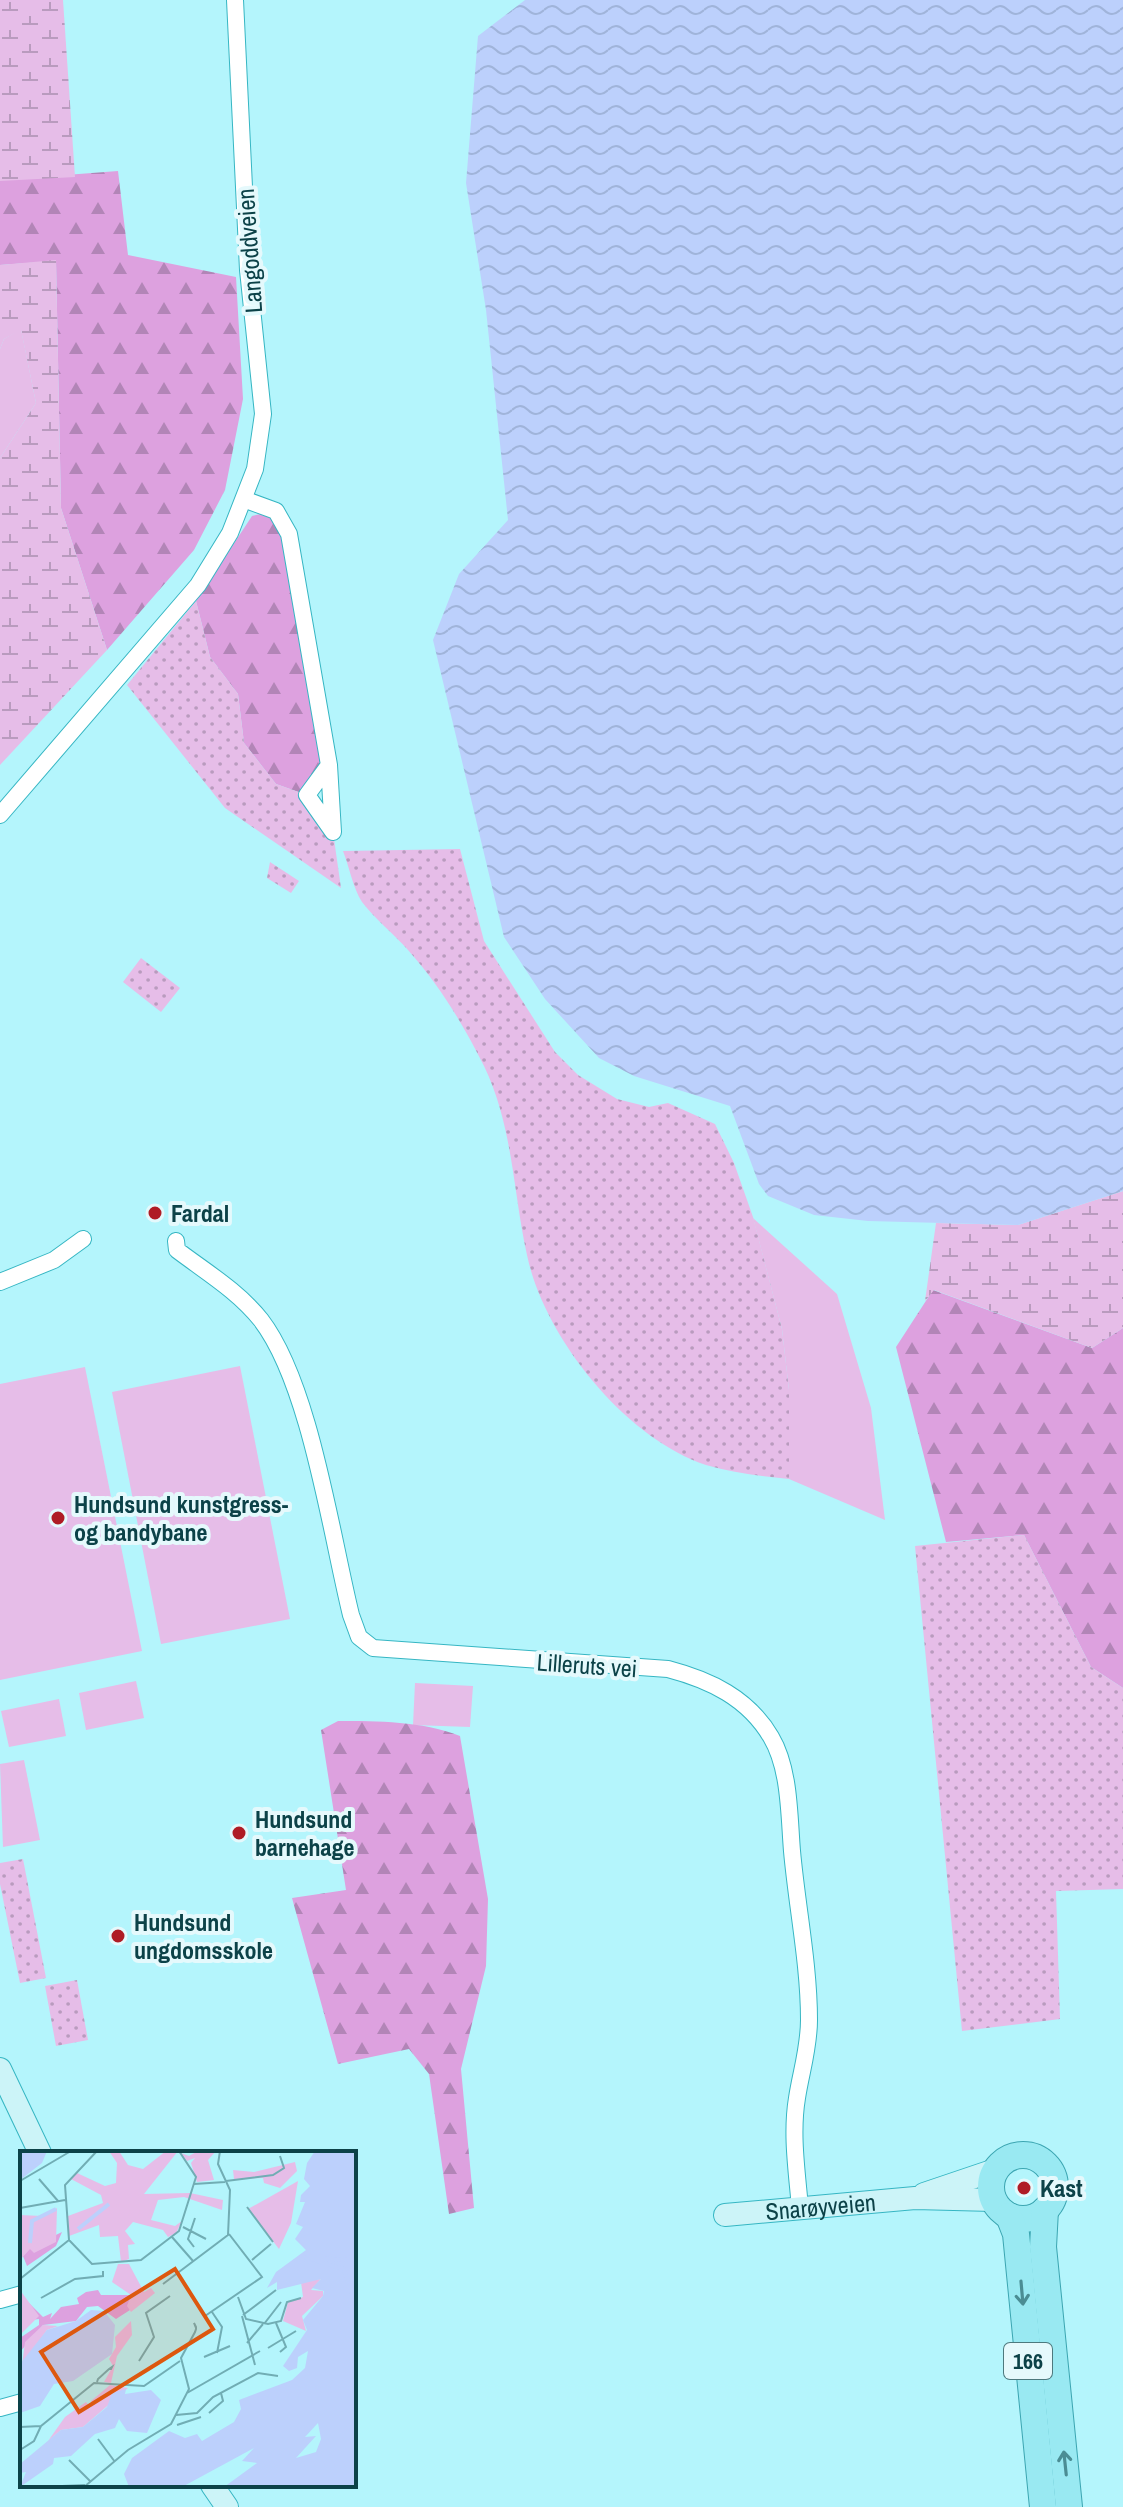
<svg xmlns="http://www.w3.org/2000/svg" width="1123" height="2507" viewBox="0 0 1123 2507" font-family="'Archivo Narrow',sans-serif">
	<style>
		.green { fill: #e6bde8 }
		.forest { fill: url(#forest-firs) }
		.wetland { fill: url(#wetland-marsh) }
		.park { fill: url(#park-dots) }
		.water { fill: url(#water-waves) }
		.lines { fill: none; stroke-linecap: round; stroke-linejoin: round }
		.street-casing { stroke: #36b6c3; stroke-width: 18 }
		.secondary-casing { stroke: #36b6c3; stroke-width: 24 }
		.primary-casing { stroke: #3ba5b1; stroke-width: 28 }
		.street { stroke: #fff; stroke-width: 16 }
		.secondary { stroke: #ccf4f8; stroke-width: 22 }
		.primary { stroke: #99e9f2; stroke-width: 26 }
		.oneway { stroke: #4b8d94 }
		.poi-dot { fill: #af1c25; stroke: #e5f9fc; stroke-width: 3 }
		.labels { text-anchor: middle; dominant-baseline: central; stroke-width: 8; stroke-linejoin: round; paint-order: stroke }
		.shield { fill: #e5f9fc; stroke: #4d797e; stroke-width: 2 }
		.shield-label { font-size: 22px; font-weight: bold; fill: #0c4248 }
		.street-label { font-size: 24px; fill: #0c4248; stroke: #e5f9fc }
		.poi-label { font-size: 24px; font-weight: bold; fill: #0c4248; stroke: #e5f9fc; text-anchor: start }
		.inset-river { fill: none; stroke: #bcd0fc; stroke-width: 4 }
		.inset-road { fill: none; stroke: #71adb4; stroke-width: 2 }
		.view { fill: #dd580f; fill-opacity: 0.15; stroke: #dd580f; stroke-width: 4 }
		.inset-edge { fill: none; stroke: #0c4248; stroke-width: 4 }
	</style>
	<defs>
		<pattern id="forest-firs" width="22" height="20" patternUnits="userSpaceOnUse" patternTransform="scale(2)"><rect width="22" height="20" fill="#dda1df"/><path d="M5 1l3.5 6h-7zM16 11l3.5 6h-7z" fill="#b285b7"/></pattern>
		<pattern id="wetland-marsh" width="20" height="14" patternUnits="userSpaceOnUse" patternTransform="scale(2)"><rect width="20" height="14" fill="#e6bde8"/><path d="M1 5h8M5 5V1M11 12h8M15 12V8" fill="none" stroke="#b99bbe"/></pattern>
		<pattern id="park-dots" width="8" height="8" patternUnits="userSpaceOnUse" patternTransform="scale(2)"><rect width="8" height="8" fill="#e6bde8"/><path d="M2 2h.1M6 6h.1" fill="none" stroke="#b99bbe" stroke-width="1.8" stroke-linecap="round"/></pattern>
		<pattern id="water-waves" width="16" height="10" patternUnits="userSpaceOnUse" patternTransform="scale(2)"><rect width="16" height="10" fill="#bcd0fc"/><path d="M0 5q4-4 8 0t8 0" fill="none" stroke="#a0b4da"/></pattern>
	</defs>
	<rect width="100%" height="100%" fill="#b4f5fc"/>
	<g class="green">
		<path d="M21,329L36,403L0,458V349L4,339Z"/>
		<path d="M753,1218L837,1294L871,1408L885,1520L789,1479V1390L782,1329Z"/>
		<path d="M240,1366L290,1619L161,1644L112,1392Z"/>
		<path d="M85,1367L142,1651L0,1680V1384Z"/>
		<path d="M136,1681L144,1718L86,1730L79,1693Z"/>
		<path d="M415,1683L473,1686L470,1727L413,1725Z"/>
		<path d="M59,1699L66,1736L9,1747L1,1711Z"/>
		<path d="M24,1760L40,1840L3,1847L0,1764Z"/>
	</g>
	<g class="forest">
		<path d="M118,171L128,255L236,277L243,399L225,490L194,550L107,650L61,508L56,261L0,265V180Z"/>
		<path d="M269,512L289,534L329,765L307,795L276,784L244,743L238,694L210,657L196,601L252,516Z"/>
		<path d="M933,1290L1092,1348L1123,1328V1688L1091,1667L1024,1535L946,1542L896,1347Z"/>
		<path d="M338,1721C379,1721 421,1721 460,1736L488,1899L486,1966L461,2069L474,2208L449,2214L429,2074L409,2049L338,2064L292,1898L346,1890L321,1730Z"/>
	</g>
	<g class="wetland">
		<path d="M0,0H63L75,177L0,181Z"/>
		<path d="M56,260L61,508L107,650L0,765V458L36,403L21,330L4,339L0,349V265Z"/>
		<path d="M1123,1191V1328L1092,1348L934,1290L925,1301L936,1223L1018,1225Z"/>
	</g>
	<g class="park">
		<path d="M196,601L210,657L238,694L244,743L276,784L307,795L333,832L341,888L225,808L127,685Z"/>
		<path d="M460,849L484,941L555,1052L578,1075L617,1099L649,1107L668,1103L715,1124L734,1163L753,1217L782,1329L789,1390V1479C761,1476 733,1473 706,1465C625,1438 544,1337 527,1255C513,1192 513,1126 484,1066C463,1024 440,986 408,950C394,934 375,919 362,902C353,888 349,866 343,851Z"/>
		<path d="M270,862L299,881L291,893L267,878Z"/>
		<path d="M141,958L180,988L161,1012L123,982Z"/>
		<path d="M1024,1535L1091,1667L1123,1688V1889L1056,1891L1060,2019L962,2031L915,1546Z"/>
		<path d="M23,1859L46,1978L20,1983L0,1884V1863Z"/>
		<path d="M77,1980L88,2040L56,2046L45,1986Z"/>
	</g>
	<path class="water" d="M525,0H1123V1191L1018,1225L868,1221L814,1215L768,1196L759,1184L730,1106L634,1076L599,1058L545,999L504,937L433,640L459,574L508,520L486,310L466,183L478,36Z"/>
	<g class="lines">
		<g class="street-casing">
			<g id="street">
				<path d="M246,500L276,511L289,534L329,765L333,832L307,795L329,765"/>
				<path d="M0,815L198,585L230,533L255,469L263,414L248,270L235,0"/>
				<path d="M176,1241L177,1250C206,1272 238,1291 261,1320C310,1384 331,1534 351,1615L359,1637L373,1648L668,1669C710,1680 748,1698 771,1737C790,1769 789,1815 792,1851C797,1907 809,1964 809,2020C809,2048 801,2072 797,2098C791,2134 797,2172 800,2208"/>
				<path d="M0,1282L54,1260L83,1239"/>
				<path d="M0,2300L22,2294"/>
				<path d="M0,2408L22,2402"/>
			</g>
		</g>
		<g class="secondary-casing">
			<g id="secondary">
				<path d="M0,2069L40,2153"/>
				<path d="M924,2194L995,2170"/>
				<path id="s1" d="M725,2215L915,2198L993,2200"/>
				<path d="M212,2485L227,2507"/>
			</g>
		</g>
		<g class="primary-casing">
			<g id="primary">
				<circle cx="1023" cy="2187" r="32"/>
				<path d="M1045,2210L1043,2247L1069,2507"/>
				<path d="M1009,2216L1016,2234L1043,2507"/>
			</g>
		</g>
		<use href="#street" class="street"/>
		<use href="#secondary" class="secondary"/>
		<use href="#primary" class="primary"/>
	</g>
	<defs><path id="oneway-shaft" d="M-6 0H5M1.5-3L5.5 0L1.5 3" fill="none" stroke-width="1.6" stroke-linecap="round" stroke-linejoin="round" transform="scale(2)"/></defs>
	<g class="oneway">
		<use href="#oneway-shaft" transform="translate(1022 2293) rotate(85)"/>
		<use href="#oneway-shaft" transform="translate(1065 2463) rotate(-96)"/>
	</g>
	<g class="poi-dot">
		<circle cx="155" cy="1213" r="8"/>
		<circle cx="58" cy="1518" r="8"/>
		<circle cx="239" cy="1833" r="8"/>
		<circle cx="118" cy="1936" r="8"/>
		<circle cx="1024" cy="2188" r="8"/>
	</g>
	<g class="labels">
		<rect class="shield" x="1004" y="2343" width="48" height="36" rx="6"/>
		<g class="shield-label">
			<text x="1028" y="2361">166</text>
		</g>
		<g class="street-label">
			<text transform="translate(249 251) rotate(-94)">Langoddveien</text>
			<text transform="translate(587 1665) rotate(4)">Lilleruts vei</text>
			<text stroke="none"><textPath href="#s1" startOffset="96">Snarøyveien</textPath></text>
		</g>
		<g class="poi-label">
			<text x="171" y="1213">Fardal</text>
			<text x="74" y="1504">Hundsund kunstgress-<tspan x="74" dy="28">og bandybane</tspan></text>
			<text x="255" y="1819">Hundsund<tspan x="255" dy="28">barnehage</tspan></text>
			<text x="134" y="1922">Hundsund<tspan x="134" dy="28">ungdomsskole</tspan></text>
			<text x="1040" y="2188">Kast</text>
		</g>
	</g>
	<g transform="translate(20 2151)">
		<rect width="336" height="336" fill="#b4f5fc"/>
		<path d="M178,0H196L188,9L194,29L177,31L171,12L175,7L167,10L161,2L169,5ZM275,11L277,20L260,37L244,32L243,27L214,28L213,19L234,21ZM278,30L271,72L259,98L228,58Z" fill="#e6bde8"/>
		<path d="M42,81L36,95L7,115L3,105L11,96ZM78,139L81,144H111L110,159L96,168L78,155L67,156L56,170L23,174L0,201V187L19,174V168L11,169L7,150L23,166L32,162L30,168L41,156L59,153L57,147L66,141Z" fill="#dda1df"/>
		<path d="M23,174L38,175L27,179L2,214L5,191ZM90,234L108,237L63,276L41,279L28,290L45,266L66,251L71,257V250Z" fill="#e6bde8"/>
		<path d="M89,0H99L108,14L123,18L146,0H158L124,43L170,42L203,49L202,59L164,46L138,49L131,69L155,75L162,70L156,82L148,86L143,79L113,71L105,80L115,93L108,94L109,108L101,111L98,85L80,86L79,74L49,85L48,65L83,52L81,44L51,28L57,22L85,35L96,32L97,12ZM37,57L36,91L14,102L10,98L0,109V64L22,65ZM98,113H109L124,141L131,137L135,142L111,161L107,155L111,144L92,131ZM301,128L291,139L303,140V145L282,165L286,180L263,170L268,151L283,146L281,131ZM0,139L19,165L0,184ZM111,170L112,184L97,205L91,232L84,231L93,215L89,208L96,196L95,186Z" fill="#e6bde8"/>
		<path d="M0,0H27L22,12L0,29ZM295,0H336V336H204L237,312L222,310L234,297L162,336H109L104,323L112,307L149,280L165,287L177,283L182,290L214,271L221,258L219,249L272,229L285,217L288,200L278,206L277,217L269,220L263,215L287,179L283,169L303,145L304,140L292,137L301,128L257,139V131L247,137L256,121L286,99L275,88L283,76L276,73L285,51H280L281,44L290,35L284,28L287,12ZM298,272L301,288L296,301L276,307L296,285L285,286ZM71,159L84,160L95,174L92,203L53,230L34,233L20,255L0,262V213L27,179L56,170ZM106,238L105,243L131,239L141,249L127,282L107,280L99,268L95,277L75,283L51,305L34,307L33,313L0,336L6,321L0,322V313L41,279L63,276L87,256L92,242Z" fill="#bcd0fc" fill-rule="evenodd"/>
		<path class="inset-river" d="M58,78L89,53M10,92L12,70L36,58M285,106L324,118L336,156M290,107L336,109"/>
		<path class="inset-road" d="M77,0L45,34L49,89L72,113L121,109L159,80L176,26L159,0M19,28L38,50M0,30L51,0M206,30L253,24L264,17L260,5M174,33L205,31M227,56L253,91M0,57L45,49M163,76L186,88M152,86L173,110M174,96L168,88L175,67M232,109L251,93M0,128L49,89M143,133L208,84L210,39L198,13L200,0M218,146L226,168L248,173L261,170L267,151L281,147M21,147L55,128L83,125V120M192,161L202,176L197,202M223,164L256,139M185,165L242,126L209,83M222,165L235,214M256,172L266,196L260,201M244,173L261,151M227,192L243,173M248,197L276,180M184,206L210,195M119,210L134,186L126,162L150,145M77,231L78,228L89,218L92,216L91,218H89M167,242L240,200M189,262L203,250L201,242M156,264L177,262L193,246L238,222L258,225M157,274L181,266M0,276L21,275L74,232L124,235L160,210M78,288L95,311M0,299L14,290L21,275M49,309L70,330M19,336L65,334M64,336L108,299L151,273L169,238L161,207L175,181L176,178V176L174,172L176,177"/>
		<path class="view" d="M155,118L193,178L59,261L21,201Z"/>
		<rect width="336" height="336" class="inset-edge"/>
	</g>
</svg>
